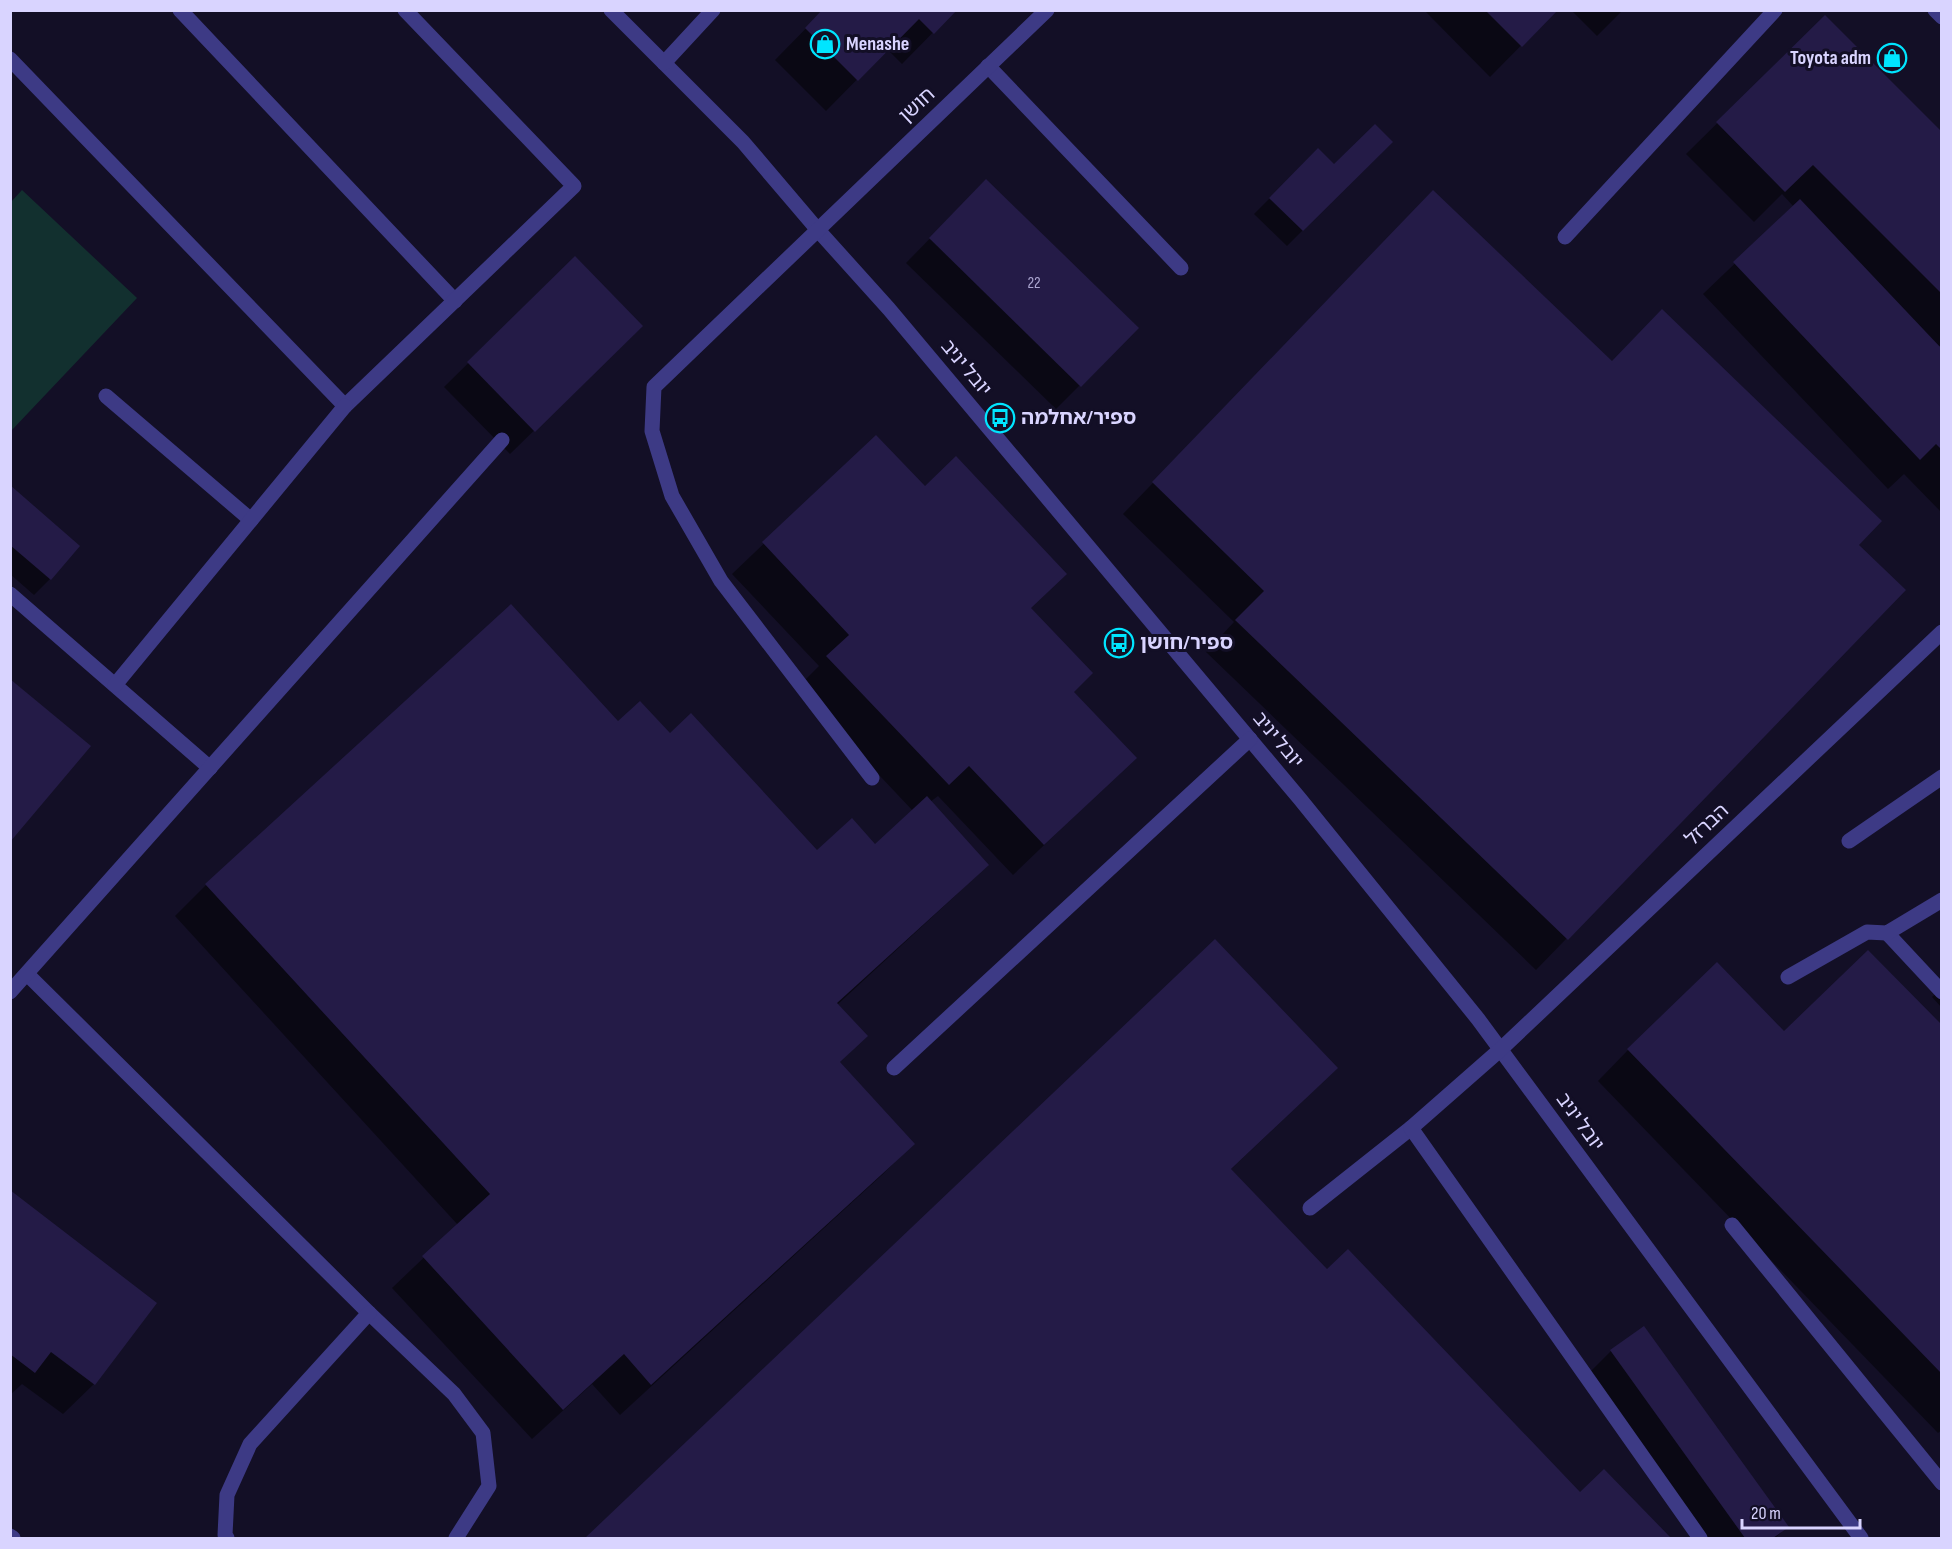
<svg xmlns="http://www.w3.org/2000/svg" width="1952" height="1549" viewBox="0 0 1952 1549" font-family="'Sofia Sans Condensed','Noto Sans Hebrew',sans-serif">
	<style>
		.green { fill: #12302f }
		.shadow { fill: #0007 }
		.building { fill: #241b47 }
		.lines { fill: none; stroke-linecap: round; stroke-linejoin: round }
		.minor { stroke: #3d3a85; stroke-width: 15 }
		.labels { text-anchor: middle; dominant-baseline: central; stroke-width: 6; stroke-linejoin: round; paint-order: stroke }
		.number-label { font-size: 16px; fill: #aca6d1 }
		.poi-label { font-size: 20px; font-weight: bold; fill: #d9d4ff; stroke: #130f26; text-anchor: start }
		.street-label { font-size: 20px; fill: #d9d4ff; stroke: #130f26 }
	</style>
	<rect width="100%" height="100%" fill="#130f26"/>
	<path class="green" d="M22,190L137,298L11,431V202Z"/>
	<g class="shadow">
		<path d="M824,10H955L902,64L887,49L826,111L775,60Z"/>
		<path d="M1424,10H1556L1490,77Z"/>
		<path d="M1571,10H1623L1597,36Z"/>
		<path d="M1825,17L1942,135V344L1938,347L1942,352V513L1904,474L1888,489L1703,294L1794,207L1782,194L1754,222L1686,154Z"/>
		<path d="M1391,142L1287,246L1254,214L1318,150L1334,166Z"/>
		<path d="M986,181L1137,328L1056,409L906,263Z"/>
		<path d="M1403,223L1611,363L1857,545L1904,590L1536,970L1206,652L1234,622L1123,514Z"/>
		<path d="M575,258L641,326L510,454L444,387Z"/>
		<path d="M876,437L1030,609L1072,692L1135,758L1013,875L938,796L930,802L987,864L956,895L837,1005L866,1036L839,1063L913,1144L882,1175L620,1415L592,1384L532,1439L392,1288L458,1225L175,916L206,885L670,735L817,852L875,846L913,811L797,688L819,666L732,574Z"/>
		<path d="M10,487L50,579L34,595L10,574Z"/>
		<path d="M1215,941L1305,1099L1230,1170L1327,1271L1580,1494L1604,1471L1669,1538H587Z"/>
		<path d="M1942,988V1008L1932,997Z"/>
		<path d="M1942,1028V1430L1938,1433L1598,1081L1628,1050L1783,1033Z"/>
		<path d="M10,1192L94,1384L63,1414L22,1384L10,1395Z"/>
		<path d="M1643,1328L1787,1527L1775,1538H1705L1587,1375L1611,1351Z"/>
	</g>
	<g class="building">
		<path d="M822,10H957L934,34L919,19L858,81L805,28Z"/>
		<path d="M1485,10H1558L1522,47Z"/>
		<path d="M1825,15L1942,132V294L1813,165L1785,192L1716,122Z"/>
		<path d="M1375,124L1393,142L1303,231L1269,198L1318,148L1334,164Z"/>
		<path d="M986,179L1139,328L1081,387L929,238Z"/>
		<path d="M1433,190L1612,361L1662,309L1882,521L1859,545L1906,590L1568,940L1235,620L1264,591L1152,482Z"/>
		<path d="M1800,199L1942,349V450L1936,444L1920,460L1733,262Z"/>
		<path d="M575,256L643,326L535,432L467,362Z"/>
		<path d="M876,435L925,486L956,456L1067,574L1031,608L1093,673L1074,692L1137,758L1044,845L969,766L949,785L826,656L849,635L762,542Z"/>
		<path d="M10,485L80,546L51,580L10,545Z"/>
		<path d="M511,604L618,721L640,701L670,733L691,713L817,850L852,818L875,844L927,796L989,865L837,1003L868,1036L840,1062L915,1144L651,1385L624,1354L563,1410L422,1256L490,1194L205,884Z"/>
		<path d="M10,679L91,746L10,842Z"/>
		<path d="M1215,939L1338,1068L1231,1169L1327,1269L1348,1249L1580,1492L1604,1469L1671,1538H585Z"/>
		<path d="M1868,950L1942,1025V1374L1627,1049L1717,962L1784,1031Z"/>
		<path d="M10,1190L157,1303L95,1385L51,1352L35,1373L10,1354Z"/>
		<path d="M1644,1326L1789,1527L1773,1538H1745L1610,1350Z"/>
	</g>
	<g class="lines">
		<g class="minor">
			<path d="M180,10L455,301"/>
			<path d="M611,10L743,142L817,229L889,309L1300,799L1478,1019L1861,1538"/>
			<path d="M1935,10L1942,17"/>
			<path d="M10,59L345,406L574,186L405,10"/>
			<path d="M664,63L713,10"/>
			<path d="M988,66L1181,268"/>
			<path d="M1565,237L1775,10"/>
			<path d="M106,396L251,520"/>
			<path d="M10,594L210,768"/>
			<path d="M115,685L345,406"/>
			<path d="M872,778L721,581L672,496L652,431L654,387L1047,10"/>
			<path d="M1849,841L1942,777"/>
			<path d="M1887,933L1942,992"/>
			<path d="M27,974L369,1313L454,1394L483,1433L489,1486L456,1538"/>
			<path d="M1788,977L1867,932L1887,933L1942,900"/>
			<path d="M10,992L502,440"/>
			<path d="M894,1068L1250,739"/>
			<path d="M1310,1208L1411,1128"/>
			<path d="M1732,1225L1942,1483"/>
			<path d="M10,1536L13,1538"/>
			<path d="M227,1538L225,1535L227,1495L250,1444L369,1313"/>
			<path d="M1700,1538L1411,1128L1501,1049L1942,632"/>
		</g>
	</g>
	<defs>
		<g id="shop-ring" transform="scale(1.5)"><circle r="9.5" fill="#130f26" stroke="#00e5ff" stroke-width="1.5"/><path d="M-5-2.5h2.3a2.7 3.5 0 0 1 5.4 0H5L5.5 6h-11ZM-1.5-2.5h3a1.5 2.3 0 0 0-3 0Z" fill="#00e5ff"/></g>
		<g id="bus-ring" transform="scale(1.5)"><circle r="9.5" fill="#130f26" stroke="#00e5ff" stroke-width="1.5"/><path d="M-5-6H5V4H4V6H2V4H-2V6H-4V4H-5ZM-3.5-4V0h7V-4ZM-3.5 1.2v1.5H-2V1.2ZM2 1.2v1.5H3.5V1.2Z" fill="#00e5ff"/></g>
	</defs>
	<g fill-rule="evenodd">
		<use href="#shop-ring" x="825" y="44"/>
		<use href="#shop-ring" x="1892" y="58"/>
		<use href="#bus-ring" x="1000" y="418"/>
		<use href="#bus-ring" x="1119" y="643"/>
	</g>
	<g class="labels">
		<g class="number-label">
			<text x="1034" y="283">22</text>
		</g>
		<g class="poi-label">
			<text x="846" y="44">Menashe</text>
			<text x="1871" y="58" text-anchor="end">Toyota adm</text>
			<text x="1021" y="418">ספיר/אחלמה</text>
			<text x="1140" y="643">ספיר/חושן</text>
		</g>
		<g class="street-label">
			<text transform="translate(917 105) rotate(-43)">חושן</text>
			<text transform="translate(966 368) rotate(50)">יובל יניב</text>
			<text transform="translate(1278 740) rotate(50)">יובל יניב</text>
			<text transform="translate(1707 825) rotate(-43)">הברזל</text>
			<text transform="translate(1580 1122) rotate(54)">יובל יניב</text>
		</g>
	</g>
	<rect width="1952" height="1549" fill="none" stroke="#d9d4ff" stroke-width="24"/>
	<path d="M1742 1519v9h118v-9" fill="none" stroke="#d9d4ff" stroke-width="3"/>
	<text x="1751" y="1519" font-size="18" fill="#d9d4ff" stroke="#130f26" stroke-width="4.5" paint-order="stroke">20 m</text>
</svg>
